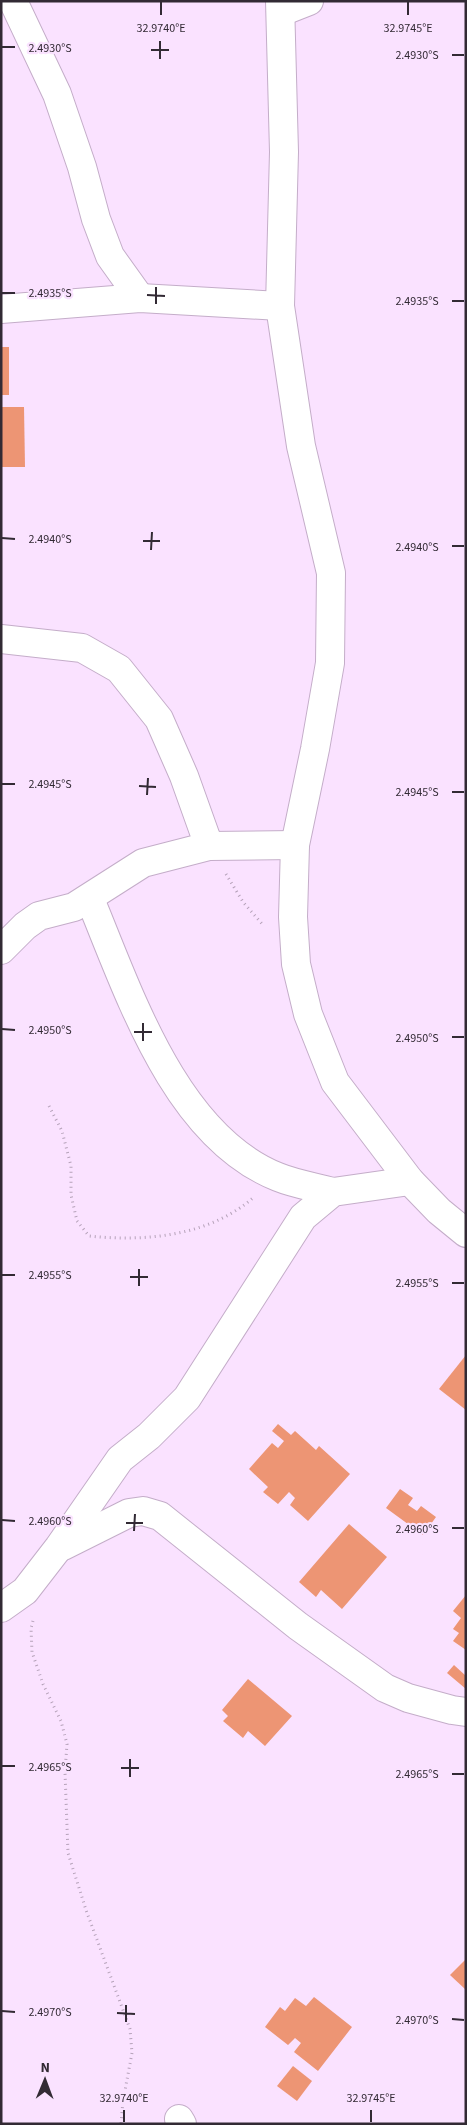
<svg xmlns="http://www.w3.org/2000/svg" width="467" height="2125" viewBox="0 0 467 2125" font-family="'Source Sans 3',sans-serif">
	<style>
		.building { fill: #ed9574 }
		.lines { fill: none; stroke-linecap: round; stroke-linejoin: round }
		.minor-casing { stroke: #c4adc9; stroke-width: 30 }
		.path { stroke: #b5a2b9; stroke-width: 3; stroke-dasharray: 1 4; stroke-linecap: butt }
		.minor { stroke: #fff; stroke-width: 28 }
		.ticks { fill: none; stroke: #322a34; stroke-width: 2 }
		.ticks-label { font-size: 12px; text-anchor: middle; fill: #322a34; stroke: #fae2ff; stroke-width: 4.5; stroke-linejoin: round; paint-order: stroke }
	</style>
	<rect width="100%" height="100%" fill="#fae2ff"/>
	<g class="building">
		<rect x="1" y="347" width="8" height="48"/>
		<path d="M1,407H24L25,467H1Z"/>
		<path d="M466,1355V1410L439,1389Z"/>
		<path d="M278,1424L291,1435L295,1431L316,1450L319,1446L350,1474L308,1521L290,1505L295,1498L289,1492L278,1504L263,1492L268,1487L249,1469L272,1443L278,1448L284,1441L272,1431Z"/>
		<path d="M400,1489L413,1498L408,1505L417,1511L421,1506L436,1517L423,1535L386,1508Z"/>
		<path d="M349,1524L387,1557L342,1609L321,1590L316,1597L299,1582Z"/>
		<path d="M466,1595V1650L453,1641L459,1633L453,1629L461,1618L453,1611Z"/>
		<path d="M454,1665L466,1676V1689L447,1673Z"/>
		<path d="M248,1679L292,1716L265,1746L248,1731L243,1738L223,1721L228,1716L222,1710Z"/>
		<path d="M466,1959V1990L450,1975Z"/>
		<path d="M314,1997L352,2027L318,2071L294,2052L301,2043L295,2038L288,2045L265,2027L280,2007L285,2011L295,1998L306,2006Z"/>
		<path d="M293,2066L312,2081L297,2101L277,2086Z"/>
	</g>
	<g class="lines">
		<g class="minor-casing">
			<g id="minor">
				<path d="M13,1L57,94L82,167L96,219L110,256L140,298"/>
				<path d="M280,1L284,152L280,306L301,446L331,573L330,663L315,749L295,845L293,917L296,964L308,1014L335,1082L410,1181L439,1211L466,1233"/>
				<path d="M281,12L309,1"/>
				<path d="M1,309L140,298L280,306"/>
				<path d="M1,639L82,648L119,669L159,719L184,776L209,846L295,845"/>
				<path d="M90,899C129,993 175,1136 278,1177C295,1184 315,1187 333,1192"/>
				<path d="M1,950L25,926L39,916L74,907L143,863L209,846"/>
				<path d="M63,1546L129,1513L143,1511L160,1516L298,1626L385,1688L408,1698L452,1710L466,1712"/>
				<path d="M1,1608L25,1591L59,1547L120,1459L149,1436L187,1398L303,1217L333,1192L410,1181"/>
				<path d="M179,2119L182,2124"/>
			</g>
		</g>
		<g class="path">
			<path d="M226,874L243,902L263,925"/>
			<path d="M49,1106L62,1131L71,1166V1195L77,1221L89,1236C146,1242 210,1236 254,1197"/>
			<path d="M33,1621L31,1628L32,1652L43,1684L61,1721L67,1744L65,1772L68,1853L86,1910L130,2029L132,2053L123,2101L121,2124"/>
		</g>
		<use href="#minor" class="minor"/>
	</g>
	<path class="ticks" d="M161,15V2M408,15V2M2,47H15M151,50H169M452,55H464M160,59V41M2,293H15M147,295L165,296M452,301H464M156,304V287M2,538L15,539M143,541H160M452,546H464M151,550L152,532M2,784H15M139,786L156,787M452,792H464M147,795L148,778M2,1029L15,1030M134,1032H152M452,1037H464M143,1041V1023M2,1275H15M130,1277H148M452,1283H464M139,1286V1269M2,1520L15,1521M126,1523H143M452,1528H464M134,1531L135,1514M2,1766H15M121,1768H139M452,1774H464M130,1777V1759M2,2011L15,2012M117,2013L135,2014M452,2019L464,2020M126,2022V2005M124,2122V2110M371,2122V2110"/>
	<g class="ticks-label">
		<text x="161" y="32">32.9740°E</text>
		<text x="408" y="32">32.9745°E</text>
		<text x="50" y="52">2.4930°S</text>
		<text x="417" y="59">2.4930°S</text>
		<text x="50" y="297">2.4935°S</text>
		<text x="417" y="305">2.4935°S</text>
		<text x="50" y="543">2.4940°S</text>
		<text x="417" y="551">2.4940°S</text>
		<text x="50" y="788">2.4945°S</text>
		<text x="417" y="796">2.4945°S</text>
		<text x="50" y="1034">2.4950°S</text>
		<text x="417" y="1042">2.4950°S</text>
		<text x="50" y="1279">2.4955°S</text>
		<text x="417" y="1287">2.4955°S</text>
		<text x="50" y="1525">2.4960°S</text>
		<text x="417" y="1533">2.4960°S</text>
		<text x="50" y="1771">2.4965°S</text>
		<text x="417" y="1778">2.4965°S</text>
		<text x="50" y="2016">2.4970°S</text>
		<text x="417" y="2024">2.4970°S</text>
		<text x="124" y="2102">32.9740°E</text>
		<text x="371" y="2102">32.9745°E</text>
	</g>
	<rect width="467" height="2125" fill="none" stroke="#322a34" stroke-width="5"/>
	<g transform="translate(45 2080) rotate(1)" stroke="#fae2ff" stroke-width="4" paint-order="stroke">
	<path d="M0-4L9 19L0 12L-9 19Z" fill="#322a34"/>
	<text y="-8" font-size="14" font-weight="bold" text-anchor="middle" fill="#322a34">N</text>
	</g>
</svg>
